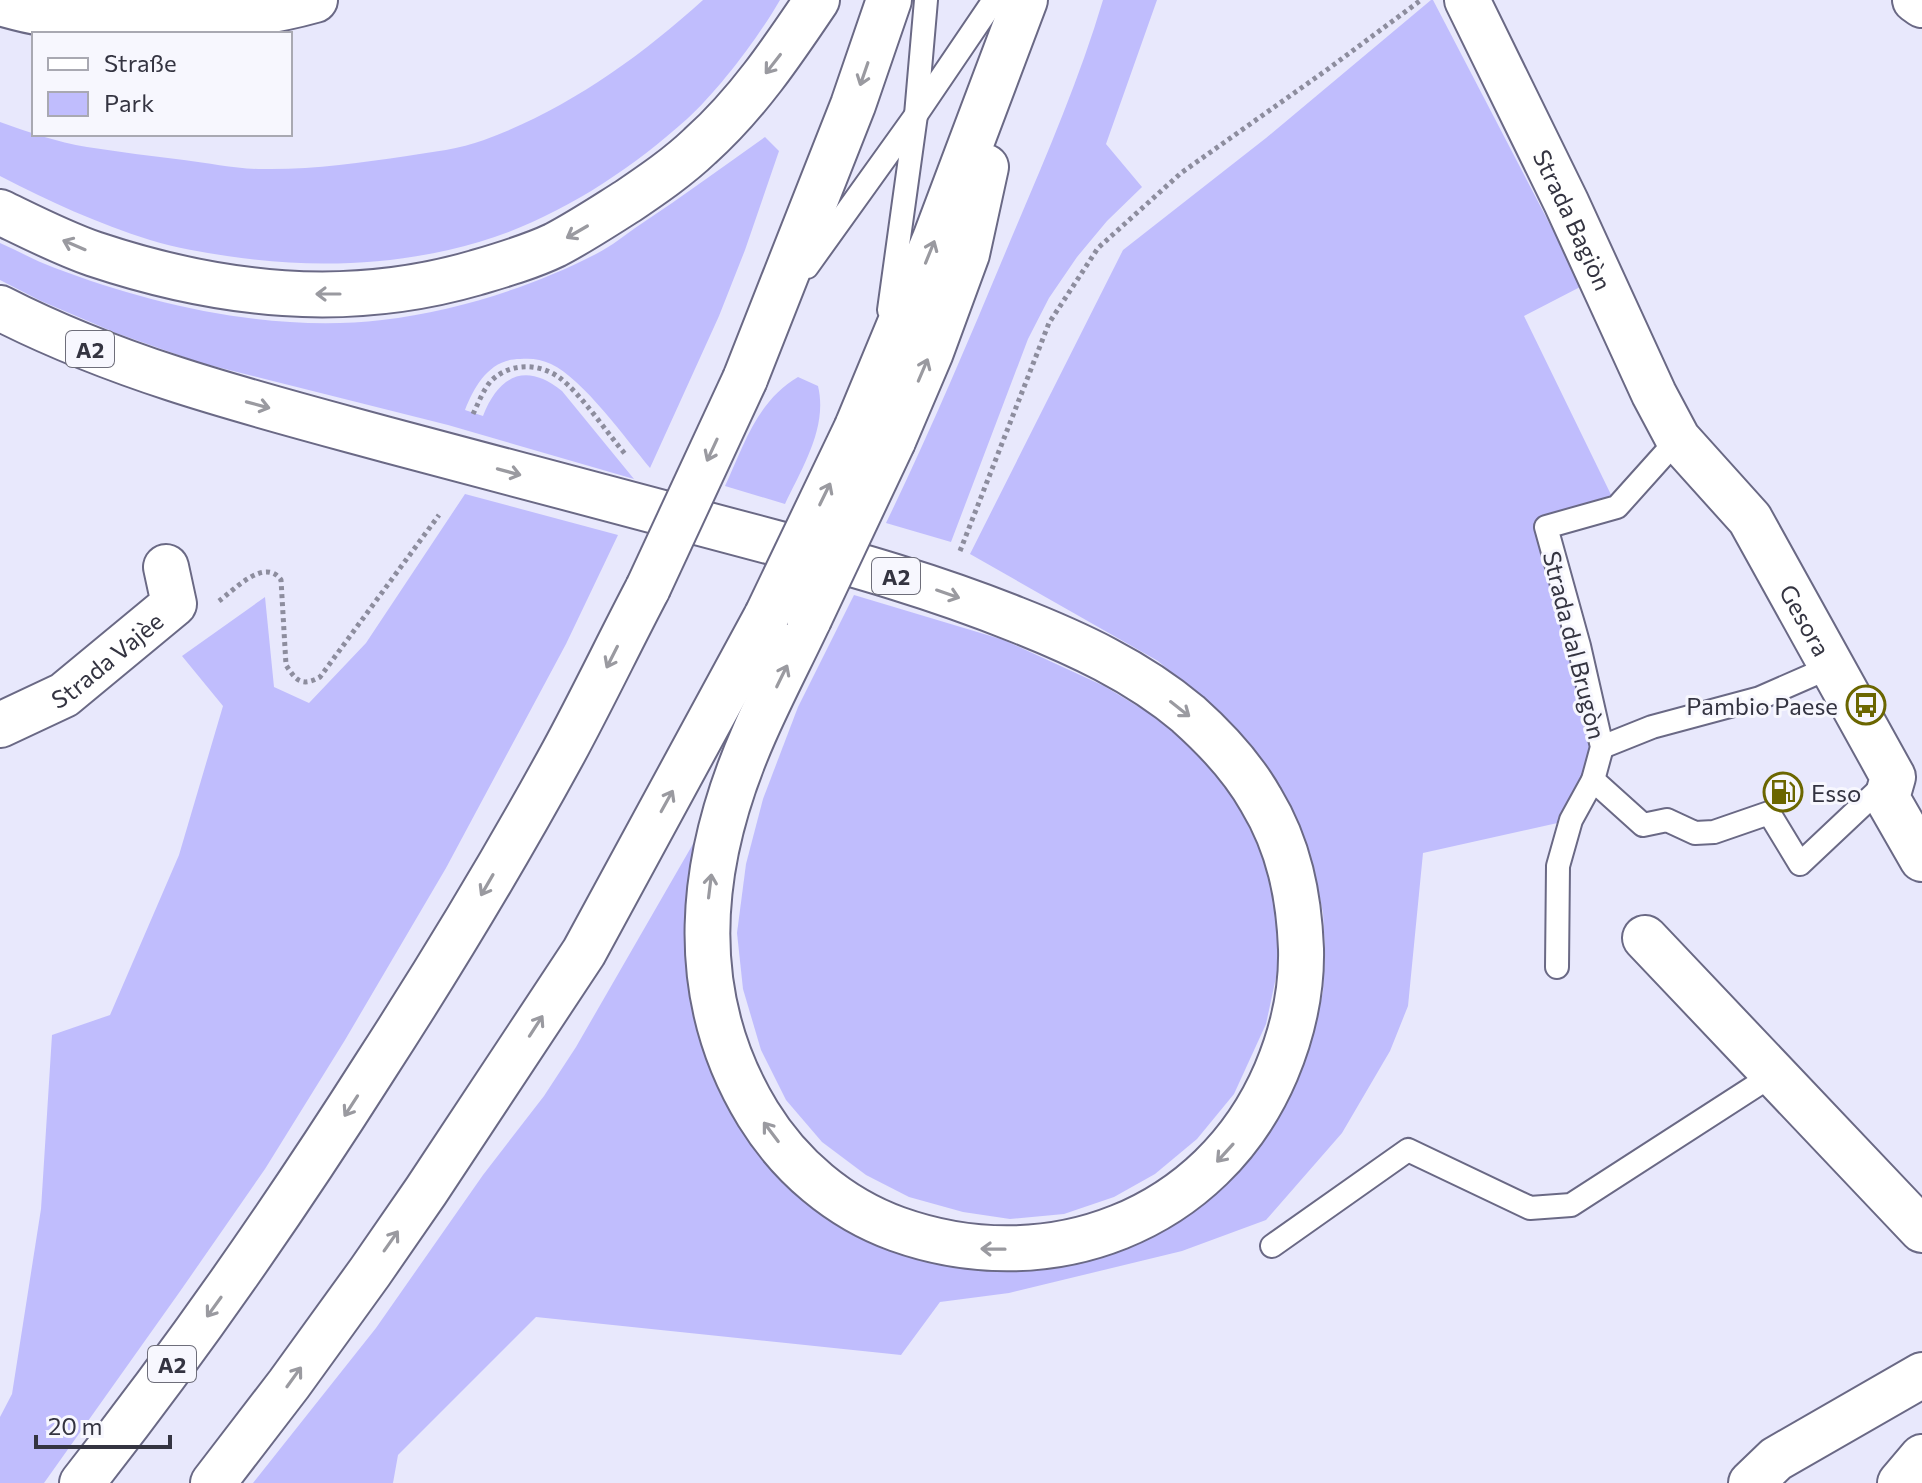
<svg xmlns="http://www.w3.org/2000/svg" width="1922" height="1483" viewBox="0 0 1922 1483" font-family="Commissioner,sans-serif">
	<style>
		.green { fill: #c0bdfd }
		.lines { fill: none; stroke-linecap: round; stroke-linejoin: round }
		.service-casing { stroke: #6a6985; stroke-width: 26 }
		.minor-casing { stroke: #6a6985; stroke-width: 48 }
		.motorway-casing { stroke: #6a6985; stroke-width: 48 }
		.path { stroke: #8d8d9e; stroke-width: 5; stroke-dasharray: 4 4; stroke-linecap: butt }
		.service { stroke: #fff; stroke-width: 22 }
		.minor { stroke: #fff; stroke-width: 44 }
		.motorway { stroke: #fff; stroke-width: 44 }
		.motorway-bridge-casing { stroke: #6a6985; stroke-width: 48; stroke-linecap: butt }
		.motorway-bridge { stroke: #fff; stroke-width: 44 }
		.oneway { stroke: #9a9aa0 }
		.labels { text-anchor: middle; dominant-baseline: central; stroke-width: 6; stroke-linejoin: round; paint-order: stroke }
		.shield { fill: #f7f7fe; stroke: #6e6e7a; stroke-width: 2 }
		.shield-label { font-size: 22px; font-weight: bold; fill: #343441 }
		.street-label { font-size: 24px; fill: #343441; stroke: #f7f7fe }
		.poi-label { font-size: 24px; fill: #343441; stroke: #f7f7fe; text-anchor: end }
	</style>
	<rect width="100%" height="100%" fill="#e8e8fc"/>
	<g class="green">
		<path d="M703,0H780C758,38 719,90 687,119C628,172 556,219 479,242C397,266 312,269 227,256C202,252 175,248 150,240C99,224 48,201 0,176V122C28,132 57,142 87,147C119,152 152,156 184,160C209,163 236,169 262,169C310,170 359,163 407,156C432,152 460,149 484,140C566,110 639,58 703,0Z"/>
		<path d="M1103,0H1157L1106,144L1142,187L1107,221L1077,257L1049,298L1028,339L951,542L886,523C931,430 971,335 1011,239C1044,161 1079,81 1103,0Z"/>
		<path d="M1431,0H1433L1582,286L1524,316L1617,507L1547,527L1602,747L1571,820L1423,853L1408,1006L1390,1051L1342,1133L1266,1220L1182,1251L1009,1293L940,1302L901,1355L536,1317L398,1455L393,1483H253L376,1328L483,1175L544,1096L576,1047L697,837L701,838L706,1050L722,1098L749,1140L782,1180L825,1214L1074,1259L1297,1079L1312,1036L1323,992L1325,951L1323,913L1314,868L1298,821L1267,766L1221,715L1158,661L970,554L1123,250L1266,138Z"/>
		<path d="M765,137L779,151L745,250L719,316L650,468C626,439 583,379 551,364C541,359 531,358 520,359C490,359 475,385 465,410L483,416C499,375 526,362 562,391L634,479L448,425L201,363L116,333L41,301L0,280V243C18,251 36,261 55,268C154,306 276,333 382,320C455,311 530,288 596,254C612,246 626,234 641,224C683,196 724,166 765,137Z"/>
		<path d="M798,377L818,386C828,427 802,468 785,504L725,486C744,445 757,401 798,377Z"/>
		<path d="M465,494L618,535L566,644L446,868L345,1040L265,1169L181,1290L44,1483H0V1417L12,1394L41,1209L52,1035L110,1015L179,855L223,706L182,656L265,597L274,687L309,703L366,643Z"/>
		<path d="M854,595L1004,640L1104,686L1159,719L1202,759L1236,801L1260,850L1277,907L1278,968L1266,1024L1234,1094L1197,1139L1155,1174L1114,1197L1064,1214L1010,1219L963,1212L909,1197L866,1175L822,1142L786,1100L761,1050L743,989L737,933L746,864L763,799L798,707Z"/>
	</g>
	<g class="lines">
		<g class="service-casing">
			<g id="service">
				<path d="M807,267L916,115L994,0"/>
				<path d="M889,310L916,115L926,0"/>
				<path d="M1602,747L1652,727L1760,698L1833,666"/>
				<path d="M1593,780L1643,825L1667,820L1695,833L1714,832L1769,813L1800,864L1886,783"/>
				<path d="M1557,967L1558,866L1571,820L1593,780L1602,747L1579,646L1546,527L1617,507L1678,439"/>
				<path d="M1272,1246L1408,1150L1530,1208L1571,1205L1774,1074"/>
			</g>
		</g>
		<g class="minor-casing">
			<g id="minor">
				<path id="s1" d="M1467,0L1566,202L1654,394L1678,439L1750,519L1893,777L1887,798L1922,859"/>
				<path d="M1915,0L1922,5"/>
				<path d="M0,3C14,7 28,11 42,13C63,18 87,18 109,19C178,23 247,19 315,0"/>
				<path id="s2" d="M0,725L64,695L174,604L166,567"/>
				<path d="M1645,938L1922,1230"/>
				<path d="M1751,1483L1776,1459L1922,1375"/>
				<path d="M1900,1483L1922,1457"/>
			</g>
		</g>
		<g class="motorway-casing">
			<g id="motorway">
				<path d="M0,212C31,227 62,243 94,254C220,296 347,310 475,273C502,265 530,257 555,245C580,232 604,216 628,201C653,184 678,167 700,146C747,104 782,52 817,0"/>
				<path d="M0,308C123,371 256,404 388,440C516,474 644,508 772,542C855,564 935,587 1015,619C1076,643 1137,671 1188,714C1216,739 1243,768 1261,800C1289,846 1299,896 1301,949C1302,991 1292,1034 1276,1072C1212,1222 1048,1283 897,1229C839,1208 790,1166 758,1114C684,993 699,859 754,734C771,695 791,657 809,619"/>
				<path d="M745,379L853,105L889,0"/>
				<path d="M857,427L935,239L1025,0"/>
				<path d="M893,441L931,352L967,254L986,167"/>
				<path d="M82,1483C187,1350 284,1210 375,1067C441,965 504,861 562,755C592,700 619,643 648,588"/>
				<path d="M213,1483L289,1384L370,1272L426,1191L584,952L767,615"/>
			</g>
		</g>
		<g class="path">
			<path d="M473,414C478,404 483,390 491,381C510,362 540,363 560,378C582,395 607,433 626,455"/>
			<path d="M960,551L1049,323L1098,248L1181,173L1328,69L1421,0"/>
			<path d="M219,601C235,589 265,557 281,580L286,665C296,681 302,687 320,677L439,515"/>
		</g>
		<use href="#service" class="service"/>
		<use href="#minor" class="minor"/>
		<use href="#motorway" class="motorway"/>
		<g class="motorway-bridge-casing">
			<g id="motorway-bridge">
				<path d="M648,588L745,379"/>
				<path d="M767,615L857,427"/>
				<path d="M809,619L893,441"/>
			</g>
		</g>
		<use href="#motorway-bridge" class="motorway-bridge"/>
	</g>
	<defs><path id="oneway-shaft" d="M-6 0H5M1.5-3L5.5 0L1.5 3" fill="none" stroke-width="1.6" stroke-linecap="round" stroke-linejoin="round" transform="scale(2)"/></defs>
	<g class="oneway">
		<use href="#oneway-shaft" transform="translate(773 64) rotate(128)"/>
		<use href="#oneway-shaft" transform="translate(864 74) rotate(109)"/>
		<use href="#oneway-shaft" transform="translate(577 232) rotate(150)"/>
		<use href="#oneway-shaft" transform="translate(74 245) rotate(-157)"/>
		<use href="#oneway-shaft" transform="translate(930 252) rotate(-68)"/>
		<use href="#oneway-shaft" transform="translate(328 294) rotate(180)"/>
		<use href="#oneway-shaft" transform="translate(923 370) rotate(-67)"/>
		<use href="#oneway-shaft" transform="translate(258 405) rotate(15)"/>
		<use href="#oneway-shaft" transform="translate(712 450) rotate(115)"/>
		<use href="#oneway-shaft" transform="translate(509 472) rotate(15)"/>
		<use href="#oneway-shaft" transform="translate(825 494) rotate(-64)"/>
		<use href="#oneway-shaft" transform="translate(948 594) rotate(19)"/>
		<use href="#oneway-shaft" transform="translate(612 657) rotate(117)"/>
		<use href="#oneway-shaft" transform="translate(782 676) rotate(-64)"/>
		<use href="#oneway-shaft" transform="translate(1180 709) rotate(38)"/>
		<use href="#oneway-shaft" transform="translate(667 801) rotate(-61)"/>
		<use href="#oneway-shaft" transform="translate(487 885) rotate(120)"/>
		<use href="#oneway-shaft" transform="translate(710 886) rotate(-83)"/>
		<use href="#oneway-shaft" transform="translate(536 1026) rotate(-57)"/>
		<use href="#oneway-shaft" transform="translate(351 1106) rotate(123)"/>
		<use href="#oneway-shaft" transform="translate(771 1132) rotate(-127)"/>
		<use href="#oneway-shaft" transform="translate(1225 1153) rotate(132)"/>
		<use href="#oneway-shaft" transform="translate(391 1241) rotate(-55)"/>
		<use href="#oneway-shaft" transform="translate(993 1249) rotate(-179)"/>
		<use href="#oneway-shaft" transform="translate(214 1307) rotate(126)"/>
		<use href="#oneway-shaft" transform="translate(294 1377) rotate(-54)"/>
	</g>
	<defs>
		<g id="bus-ring" transform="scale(2)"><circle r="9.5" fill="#f7f7fe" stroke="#6b6600" stroke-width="1.5"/><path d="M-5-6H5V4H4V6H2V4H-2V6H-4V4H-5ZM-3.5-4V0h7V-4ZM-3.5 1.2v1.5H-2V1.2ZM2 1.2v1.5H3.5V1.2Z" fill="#6b6600"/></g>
		<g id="fuel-ring" transform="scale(2)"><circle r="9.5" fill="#f7f7fe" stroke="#6b6600" stroke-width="1.5"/><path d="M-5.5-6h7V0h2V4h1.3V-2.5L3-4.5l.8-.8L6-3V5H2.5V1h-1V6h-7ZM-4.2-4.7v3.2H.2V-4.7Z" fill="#6b6600"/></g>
	</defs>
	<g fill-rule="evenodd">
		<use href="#bus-ring" x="1866" y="705"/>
		<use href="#fuel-ring" x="1783" y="792"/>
	</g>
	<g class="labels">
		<g class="shield">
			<rect x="66" y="331" width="48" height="36" rx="6"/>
			<rect x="872" y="558" width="48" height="36" rx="6"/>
			<rect x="148" y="1346" width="48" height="36" rx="6"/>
		</g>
		<g class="shield-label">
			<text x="90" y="349">A2</text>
			<text x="896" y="576">A2</text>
			<text x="172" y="1364">A2</text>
		</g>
		<g class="street-label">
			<text stroke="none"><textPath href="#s1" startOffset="244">Strada Bagiòn</textPath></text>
			<text stroke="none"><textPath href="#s1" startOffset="710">Gesora</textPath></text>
			<text transform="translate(1575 645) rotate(76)">Strada dal Brugòn</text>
			<text stroke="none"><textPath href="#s2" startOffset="126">Strada Vajèe</textPath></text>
		</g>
		<g class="poi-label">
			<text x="1838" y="705">Pambio Paese</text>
			<text x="1811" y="792" text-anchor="start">Esso</text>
		</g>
	</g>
	<rect x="32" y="32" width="260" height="104" fill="#f7f7fe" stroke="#a9a9b2" stroke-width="2"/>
	<rect x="48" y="58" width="40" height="12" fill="#ffffff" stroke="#a9a9b2" stroke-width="2"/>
	<text x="104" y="72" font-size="24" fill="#343441">Straße</text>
	<rect x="48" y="92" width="40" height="24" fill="#c0bdfd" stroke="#a9a9b2" stroke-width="2"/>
	<text x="104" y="112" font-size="24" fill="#343441">Park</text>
	<path d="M36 1435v12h134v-12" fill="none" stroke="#343441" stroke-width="4"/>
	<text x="48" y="1435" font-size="24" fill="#343441" stroke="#f7f7fe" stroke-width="6" paint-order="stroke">20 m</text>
</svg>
